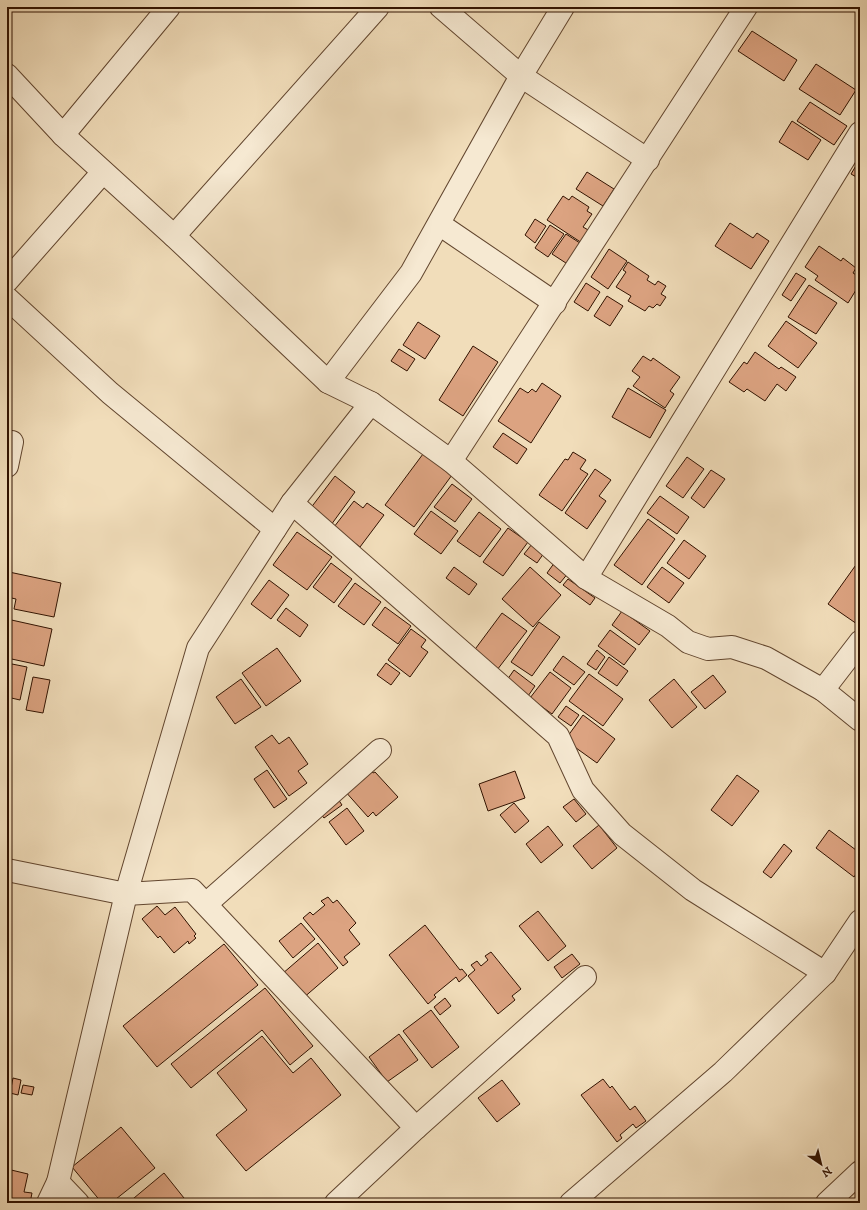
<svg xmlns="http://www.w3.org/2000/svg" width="867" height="1210" viewBox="0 0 867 1210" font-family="'IM FELL DW Pica',serif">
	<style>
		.building { fill: #dca381; stroke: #311200 }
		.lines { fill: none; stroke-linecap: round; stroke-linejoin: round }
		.minor-casing { stroke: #61452e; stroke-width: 24 }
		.minor { stroke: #f6e9d2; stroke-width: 22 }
	</style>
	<rect width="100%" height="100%" fill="#f1ddba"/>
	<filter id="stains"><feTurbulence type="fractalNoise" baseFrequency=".005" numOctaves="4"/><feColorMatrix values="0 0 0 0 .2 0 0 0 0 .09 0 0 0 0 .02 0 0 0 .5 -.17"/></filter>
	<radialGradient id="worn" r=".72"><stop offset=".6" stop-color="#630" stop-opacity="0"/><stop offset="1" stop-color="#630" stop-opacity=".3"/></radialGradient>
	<g class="building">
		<path d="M752,31L797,60L784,81L738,51Z"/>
		<path d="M816,64L856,90L840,115L799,89Z"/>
		<path d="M810,102L847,126L834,145L797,121Z"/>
		<path d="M792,121L821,140L808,160L779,142Z"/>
		<path d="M857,164L860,166V179L851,174Z"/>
		<path d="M587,172L614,189L603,206L576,189Z"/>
		<path d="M563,196L569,200L572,196L589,207L587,211L592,214L583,227L590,231L582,243L547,220Z"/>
		<path d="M535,219L546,226L535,243L525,235Z"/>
		<path d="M730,223L753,238L757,233L769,241L751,269L715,246Z"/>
		<path d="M550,225L564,234L548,257L535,248Z"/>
		<path d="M566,234L583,245L569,265L552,254Z"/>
		<path d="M819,246L841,261L843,258L856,268L853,273L858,276L860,273V293L856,290L848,303L815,280L818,276L805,267Z"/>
		<path d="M609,249L627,261L608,289L591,277Z"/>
		<path d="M628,262L649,276L647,280L655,285L658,281L666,286L661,294L666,297L660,306L657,304L653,308L649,306L645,311L628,301L631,296L616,287L626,272L623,270Z"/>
		<path d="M796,273L806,279L791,301L782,295Z"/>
		<path d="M586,283L600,292L588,311L574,302Z"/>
		<path d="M809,285L837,303L816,334L788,317Z"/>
		<path d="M607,296L623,306L610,326L594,316Z"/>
		<path d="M786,321L817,343L798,368L768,346Z"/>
		<path d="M418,322L440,336L425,359L403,345Z"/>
		<path d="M473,346L498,362L463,416L439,400Z"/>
		<path d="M399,349L415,359L407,371L391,361Z"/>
		<path d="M755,352L779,369L781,367L796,377L786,391L777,384L765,401L747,389L744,392L729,382L744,362L747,364Z"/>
		<path d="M643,356L651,361L653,358L680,377L670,391L674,394L665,408L633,386L640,377L632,371Z"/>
		<path d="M542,383L561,396L531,443L498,421L520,388L528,393L532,389L536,392Z"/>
		<path d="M628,388L666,410L650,438L612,417Z"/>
		<path d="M503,433L527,449L517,464L493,447Z"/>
		<path d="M573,452L586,460L580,469L588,474L562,511L539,495L565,459L568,460Z"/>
		<path d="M423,454L452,475L414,527L385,505Z"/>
		<path d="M687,457L704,469L683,498L666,486Z"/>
		<path d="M595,469L611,480L599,496L606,501L587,529L565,513Z"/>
		<path d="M711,470L725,479L704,508L691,498Z"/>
		<path d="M335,476L355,492L331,525L310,509Z"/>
		<path d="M452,484L472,499L455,522L434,507Z"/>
		<path d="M660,496L689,517L677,534L647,513Z"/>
		<path d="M354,501L363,508L367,503L384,515L360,547L334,527Z"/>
		<path d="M431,511L458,531L441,554L414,534Z"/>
		<path d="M479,512L501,529L480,557L457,541Z"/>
		<path d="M648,519L675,539L642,585L614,565Z"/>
		<path d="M508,528L528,542L503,576L483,562Z"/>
		<path d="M297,532L332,557L307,590L273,565Z"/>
		<path d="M684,540L706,556L689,579L667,563Z"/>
		<path d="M532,544L544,553L537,563L524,554Z"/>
		<path d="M555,562L569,572L560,583L547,573Z"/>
		<path d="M858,562L860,564V619L857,624L828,604Z"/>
		<path d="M331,563L352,579L334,603L313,587Z"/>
		<path d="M454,567L477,584L469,595L446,578Z"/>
		<path d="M530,567L561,595L533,627L502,599Z"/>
		<path d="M662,567L684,583L669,603L647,587Z"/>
		<path d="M9,572L61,583L54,617L14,609L16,599L7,597V583Z"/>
		<path d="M568,579L595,598L590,605L563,585Z"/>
		<path d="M269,580L289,595L271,619L251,604Z"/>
		<path d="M355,583L381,602L364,625L338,606Z"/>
		<path d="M385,607L411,626L398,644L372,625Z"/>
		<path d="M286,608L308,625L300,637L277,620Z"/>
		<path d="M622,611L650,631L639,645L612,625Z"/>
		<path d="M502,613L527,631L497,670L473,652Z"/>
		<path d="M7,619L52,629L44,666L7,658Z"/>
		<path d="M539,622L560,637L532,676L511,662Z"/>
		<path d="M411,629L426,640L421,647L428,652L410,677L388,660Z"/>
		<path d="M610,630L636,649L624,665L598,646Z"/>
		<path d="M277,648L301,681L266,706L242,673Z"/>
		<path d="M597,650L605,657L596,670L587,664Z"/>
		<path d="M563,656L585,672L574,685L553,670Z"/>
		<path d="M609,657L628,671L617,686L598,673Z"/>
		<path d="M7,663L27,667L20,700L7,697Z"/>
		<path d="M386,663L400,673L391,685L377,675Z"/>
		<path d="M514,670L535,686L528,696L507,680Z"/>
		<path d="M550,672L571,688L552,714L530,698Z"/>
		<path d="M589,674L623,699L603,726L569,701Z"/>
		<path d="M713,675L726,692L705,709L691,692Z"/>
		<path d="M33,677L50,680L43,713L26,710Z"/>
		<path d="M241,679L261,707L235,724L216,697Z"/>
		<path d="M674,679L697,707L672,728L649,700Z"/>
		<path d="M566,706L579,715L571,726L558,717Z"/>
		<path d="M583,715L615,739L597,763L565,740Z"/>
		<path d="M272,735L279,744L289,737L308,764L298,771L307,783L289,796L255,747Z"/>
		<path d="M368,768L373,773L375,772L398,797L376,816L373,812L368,817L344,790Z"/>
		<path d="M267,770L287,799L274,808L254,779Z"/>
		<path d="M515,771L525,798L488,811L479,784Z"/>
		<path d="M737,775L759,791L732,826L711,810Z"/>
		<path d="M336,796L342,805L324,818L317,809Z"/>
		<path d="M574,799L586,814L576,822L563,807Z"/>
		<path d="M514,803L529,821L515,833L500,815Z"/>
		<path d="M347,808L364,831L346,845L329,822Z"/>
		<path d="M599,825L617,848L592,869L573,846Z"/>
		<path d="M548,826L563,845L541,863L526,844Z"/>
		<path d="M829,830L860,853V868L854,877L816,848Z"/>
		<path d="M784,844L792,851L771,878L763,872Z"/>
		<path d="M328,897L333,903L337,900L356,923L349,930L360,944L344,957L348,962L343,966L303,918L310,912L313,915L325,905L321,901Z"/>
		<path d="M157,906L165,915L175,907L196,934L194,936L196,938L189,944L188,941L174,953L160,936L158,938L142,919Z"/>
		<path d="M538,911L566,946L548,961L519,926Z"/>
		<path d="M301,923L315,939L293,958L279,941Z"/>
		<path d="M425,925L460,970L462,969L467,975L459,982L456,977L434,995L436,997L428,1004L389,955Z"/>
		<path d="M318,943L338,968L302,999L282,974Z"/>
		<path d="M224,944L258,985L157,1067L123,1026Z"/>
		<path d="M491,952L521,989L512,996L515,1000L498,1014L468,976L475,970L471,965L477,961L481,966L488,960L485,956Z"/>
		<path d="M572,954L580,964L562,978L554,967Z"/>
		<path d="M265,988L313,1046L290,1065L262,1030L191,1088L171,1064Z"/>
		<path d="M445,998L451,1006L440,1015L434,1007Z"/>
		<path d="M431,1010L459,1047L432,1068L403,1031Z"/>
		<path d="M399,1034L418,1060L387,1082L369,1057Z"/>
		<path d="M262,1036L293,1073L311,1058L341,1095L246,1171L216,1135L247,1110L217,1073Z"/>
		<path d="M13,1078L21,1080L18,1095L10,1093Z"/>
		<path d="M603,1079L610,1088L612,1086L630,1110L635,1106L646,1121L636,1128L633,1124L620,1135L622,1138L617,1142L581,1095Z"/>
		<path d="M502,1080L520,1104L497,1122L478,1098Z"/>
		<path d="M23,1085L34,1087L32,1095L21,1093Z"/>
		<path d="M121,1127L155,1168L111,1203H102L72,1167Z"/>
		<path d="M7,1169L28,1174L24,1192L32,1193L30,1203H7L10,1188L7,1187Z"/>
		<path d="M164,1173L188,1203H128Z"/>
	</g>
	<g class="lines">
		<g class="minor-casing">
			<g id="minor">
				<path d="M441,7L521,76L648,160"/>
				<path d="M7,75L63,135L174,236L328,382L371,403L451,461L586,578L668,626L688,642L708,649L732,647L766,658L823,690L860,720"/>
				<path d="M63,135L169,7"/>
				<path d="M439,224L555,303"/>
				<path d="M174,236L378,7"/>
				<path d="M7,281L103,172"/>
				<path d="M7,298L110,393L275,529"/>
				<path d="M328,382L411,273L521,76L563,7"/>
				<path d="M451,461L746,7"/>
				<path d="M7,466L12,442"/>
				<path d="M292,503L558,736L583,790L622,834L693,890L825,973"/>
				<path d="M586,578L860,133"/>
				<path d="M823,690L860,642"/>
				<path d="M7,870L126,894L192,890L416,1128L336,1203"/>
				<path d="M206,904L380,750"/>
				<path d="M416,1128L585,977"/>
				<path d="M58,1182L78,1203"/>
				<path d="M48,1203L58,1182L126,894L198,648L292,503L371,403"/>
				<path d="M571,1203L723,1072L825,973L860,921"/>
				<path d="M827,1203L860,1172"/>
			</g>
		</g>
		<use href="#minor" class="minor"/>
	</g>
	<rect width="867" height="1210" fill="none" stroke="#f1ddba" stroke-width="24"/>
	<rect x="8" y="8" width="851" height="1194" fill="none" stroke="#311200" stroke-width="2"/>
	<rect x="12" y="12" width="843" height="1186" fill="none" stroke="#311200"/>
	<g transform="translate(821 1164) rotate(145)" stroke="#f6e9d2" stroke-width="3" paint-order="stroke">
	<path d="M0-3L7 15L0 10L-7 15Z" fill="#311200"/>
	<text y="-6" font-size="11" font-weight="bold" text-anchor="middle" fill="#311200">N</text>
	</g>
	<rect width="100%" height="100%" filter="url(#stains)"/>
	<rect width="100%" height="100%" fill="url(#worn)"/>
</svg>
